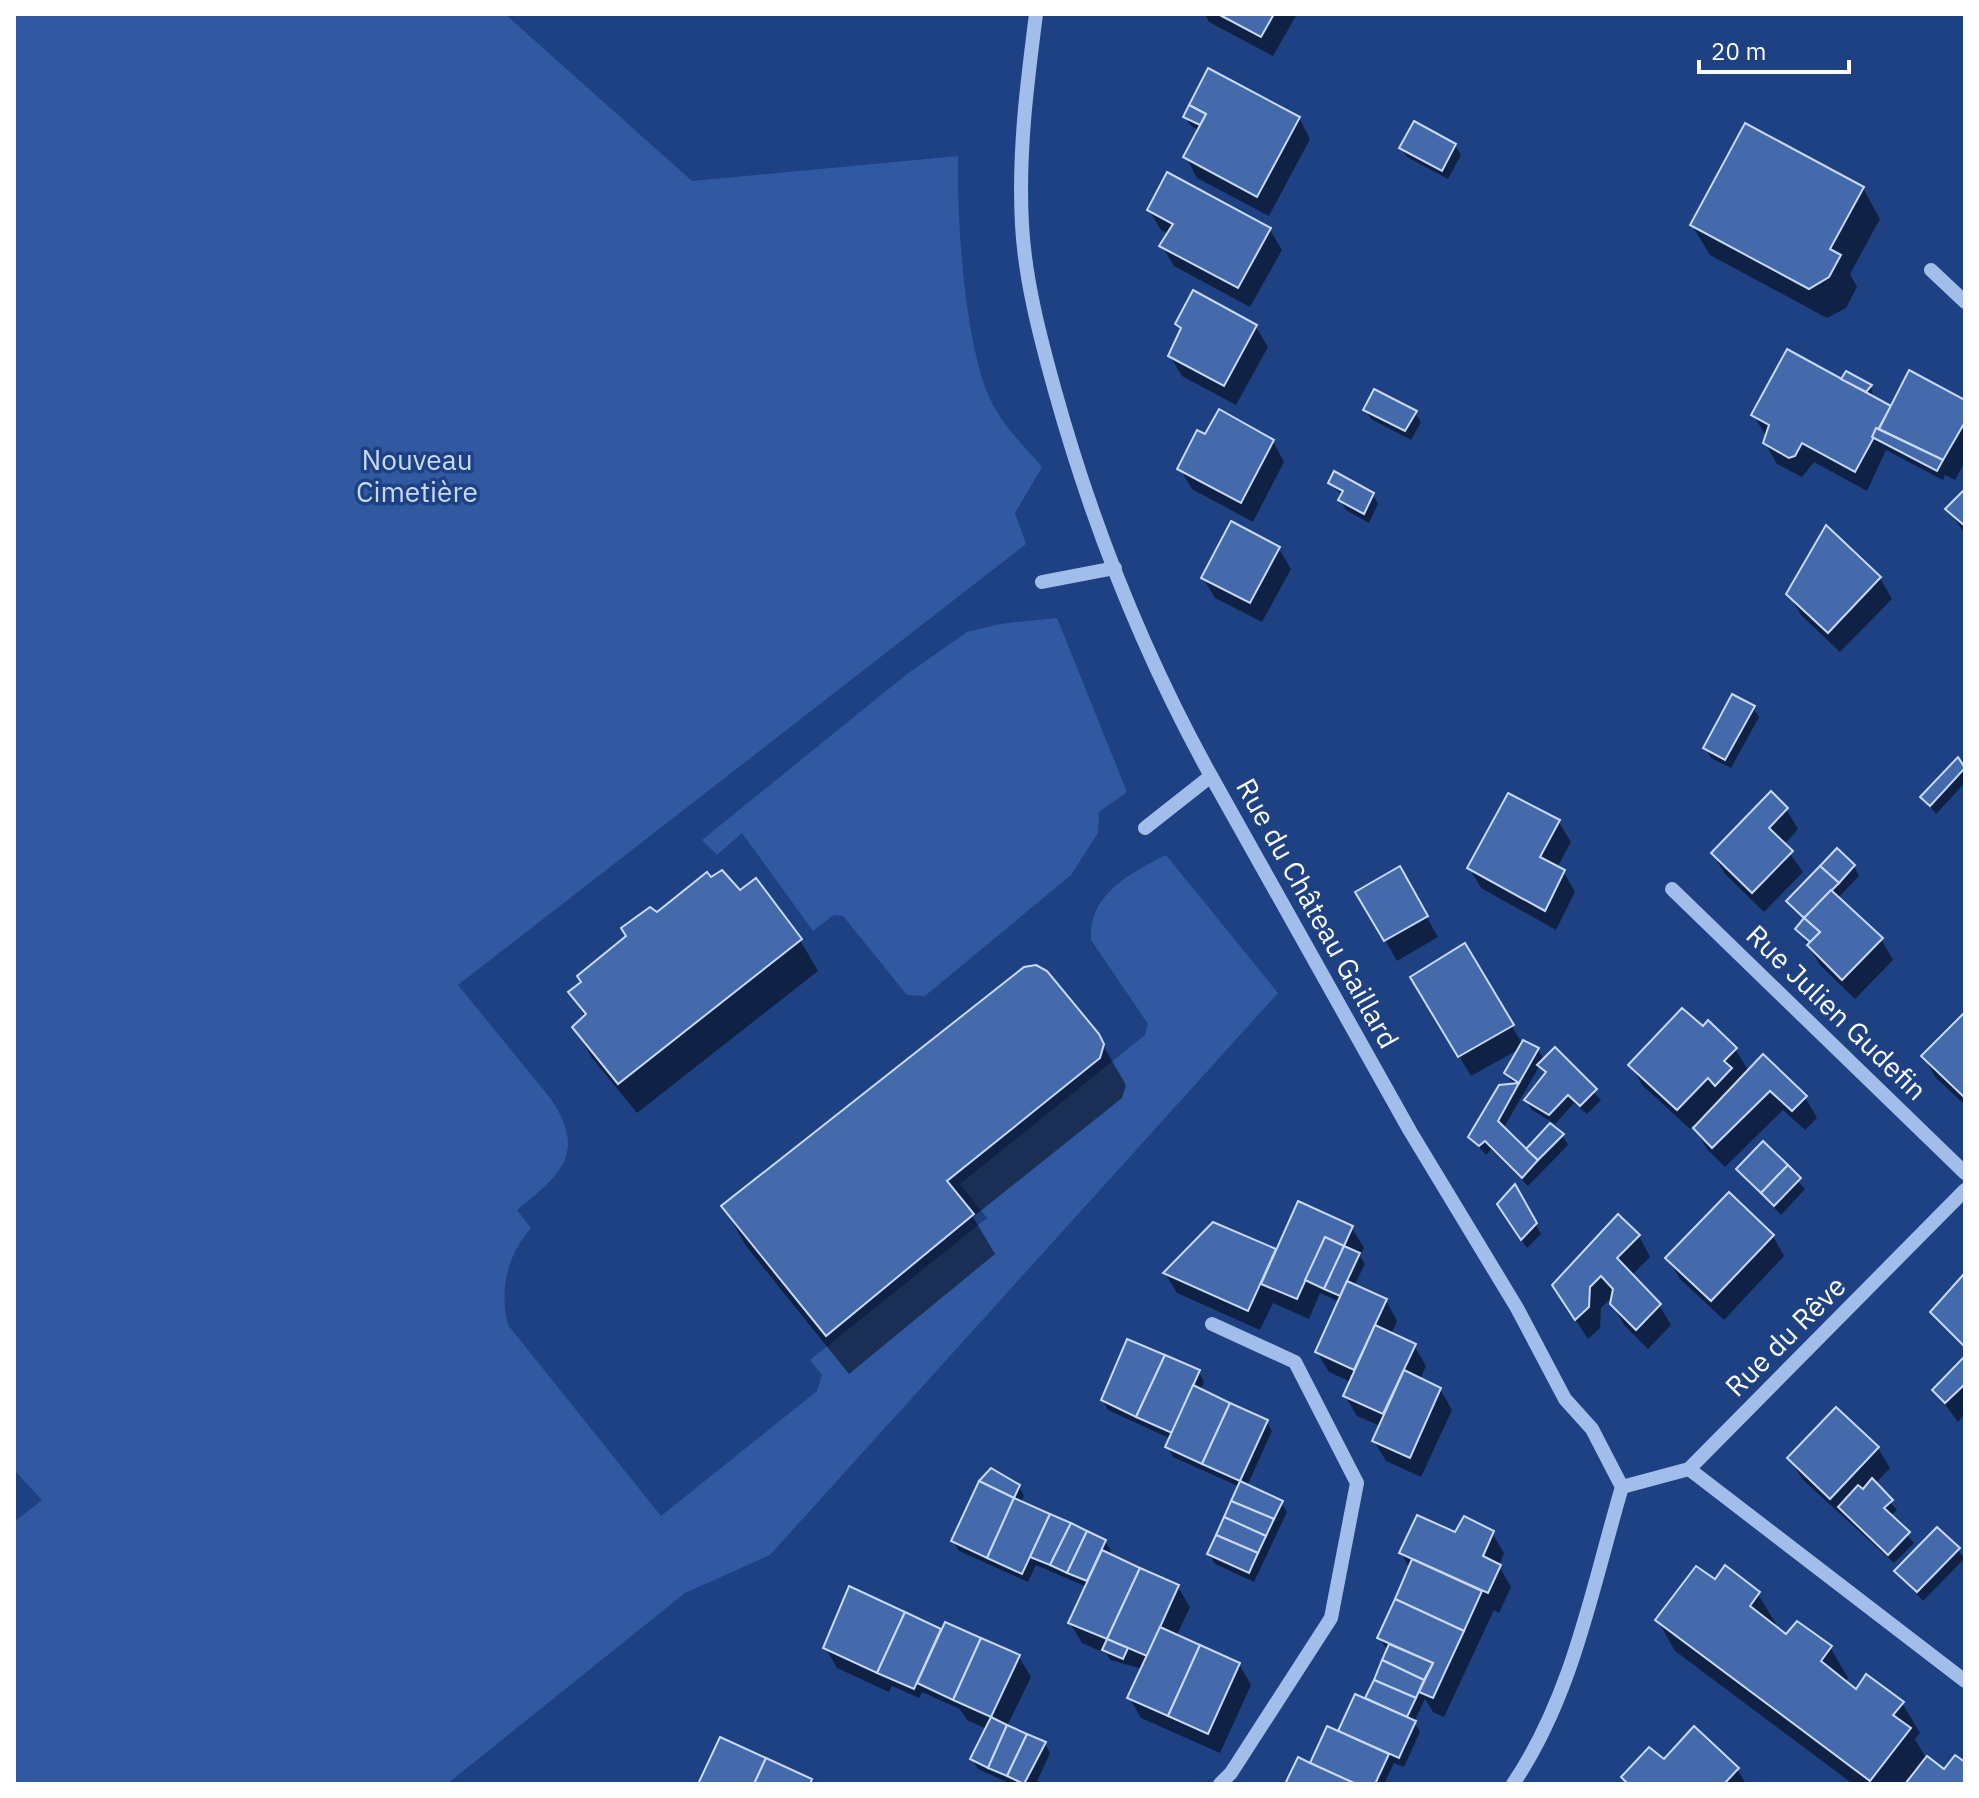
<svg xmlns="http://www.w3.org/2000/svg" width="1979" height="1798" viewBox="0 0 1979 1798" font-family="'IBM Plex Sans',sans-serif">
	<style>
		.green { fill: #3059a1 }
		.shadow { fill: #0007 }
		.building { fill: #456aab; stroke: #c7d9f7; stroke-width: 2 }
		.lines { fill: none; stroke-linecap: round; stroke-linejoin: round }
		.minor { stroke: #a2bdea; stroke-width: 14 }
		.labels { text-anchor: middle; dominant-baseline: central; stroke-width: 7; stroke-linejoin: round; paint-order: stroke }
		.park-label { font-size: 28px; fill: #c7d9f7; stroke: #1d4182 }
		.street-label { font-size: 28px; fill: #fff; stroke: #1d4182 }
	</style>
	<rect width="100%" height="100%" fill="#1d4182"/>
	<g class="green">
		<path d="M14,14H505L692,181L958,156C957,220 964,349 993,405C1005,428 1026,448 1042,467L1015,513L1026,544L458,985L551,1099C588,1154 559,1176 517,1210L531,1228C507,1256 499,1289 508,1325L661,1516L817,1391L822,1375L810,1360L987,1218L960,1184L1145,1035L1148,1024L1091,940C1088,894 1131,873 1166,855L1278,993L770,1555L685,1593L447,1784H14V1522L42,1500L14,1470Z"/>
		<path d="M1057,618L1127,792L1099,812L1098,833L1071,875L925,996L907,995L843,916L834,915L813,931L742,833L717,855L702,840L907,674L967,632L1000,624Z"/>
	</g>
	<g class="shadow">
		<path d="M1205,14H1297L1273,56L1209,22Z"/>
		<path d="M1209,71L1299,118L1310,139L1269,216L1197,178L1186,157L1200,131L1191,126L1185,117Z"/>
		<path d="M1455,145L1461,155L1448,179L1407,157L1401,148Z"/>
		<path d="M1863,188L1880,219L1850,274L1857,287L1846,308L1827,318L1710,255L1692,225Z"/>
		<path d="M1149,210L1270,230L1282,250L1250,307L1174,266L1162,246L1169,234L1161,230Z"/>
		<path d="M1177,324L1256,327L1268,347L1236,405L1182,376L1170,356L1181,332Z"/>
		<path d="M1846,373L1871,387L1874,399L1892,408L1965,402V462L1955,480L1945,475L1943,480L1886,450L1867,491L1814,462L1802,477L1777,464L1765,443L1767,437L1753,415L1842,381Z"/>
		<path d="M1365,410L1415,413L1421,422L1411,440L1371,419Z"/>
		<path d="M1206,437L1273,441L1284,462L1253,522L1192,489L1180,469Z"/>
		<path d="M1330,483L1373,494L1378,504L1369,523L1346,510L1340,500L1343,496Z"/>
		<path d="M1965,492V534L1948,509Z"/>
		<path d="M1827,528L1880,578L1892,599L1840,652L1801,615L1789,594Z"/>
		<path d="M1279,549L1291,569L1262,622L1215,598L1203,578Z"/>
		<path d="M1753,708L1759,717L1731,768L1711,758L1705,748Z"/>
		<path d="M1958,760L1965,767V783L1936,814L1923,797Z"/>
		<path d="M1786,809L1798,829L1784,845L1803,872L1764,912L1725,874L1713,854Z"/>
		<path d="M1559,822L1571,842L1557,868L1563,871L1575,892L1556,930L1481,888L1469,868Z"/>
		<path d="M1854,866L1859,876L1838,898L1881,939L1893,960L1855,999L1821,966L1803,938L1810,945L1813,942L1805,921L1788,901Z"/>
		<path d="M1399,869L1438,937L1397,961L1358,892Z"/>
		<path d="M756,881L800,940L818,971L637,1113L592,1058L574,1027L585,1018L571,992L657,915L740,893Z"/>
		<path d="M1464,946L1523,1045L1538,1049L1544,1061L1555,1050L1601,1100L1587,1114L1574,1103L1555,1124L1532,1110L1526,1101L1546,1076L1540,1065L1503,1129L1526,1151L1562,1135L1568,1145L1528,1186L1491,1149L1486,1155L1470,1137L1514,1085L1506,1073L1521,1048L1471,1076L1413,978Z"/>
		<path d="M1965,1015V1105L1935,1077L1924,1056Z"/>
		<path d="M1708,1023L1736,1050L1749,1072L1805,1097L1817,1118L1805,1130L1783,1110L1725,1167L1707,1149L1693,1125L1690,1129L1642,1085L1631,1065Z"/>
		<path d="M1097,1035L1126,1085L1122,1098L973,1217L995,1254L849,1374L746,1246L724,1207Z"/>
		<path d="M1763,1144L1805,1189L1781,1215L1739,1170Z"/>
		<path d="M1520,1196L1541,1234L1527,1248L1505,1214Z"/>
		<path d="M1213,1225L1277,1251L1352,1228L1364,1248L1360,1256L1365,1264L1354,1286L1386,1300L1397,1321L1391,1335L1414,1345L1426,1366L1420,1380L1440,1389L1452,1410L1421,1477L1386,1461L1374,1441L1380,1426L1357,1416L1345,1396L1351,1382L1329,1372L1317,1352L1340,1302L1320,1293L1309,1319L1273,1303L1260,1330L1177,1293L1165,1273Z"/>
		<path d="M1639,1236L1650,1257L1631,1276L1659,1305L1671,1325L1648,1349L1624,1325L1612,1304L1614,1295L1601,1308L1600,1328L1588,1339L1566,1305Z"/>
		<path d="M1773,1236L1784,1256L1724,1320L1680,1279L1668,1258Z"/>
		<path d="M1965,1279V1349L1932,1312Z"/>
		<path d="M1965,1359V1414L1958,1422L1935,1391Z"/>
		<path d="M1199,1372L1204,1382L1200,1391L1266,1421L1272,1431L1247,1486L1281,1502L1287,1512L1254,1582L1215,1564L1209,1554L1240,1487L1173,1457L1168,1447L1171,1439L1108,1410L1103,1400Z"/>
		<path d="M1878,1448L1890,1468L1875,1484L1897,1510L1890,1516L1914,1543L1894,1563L1802,1479L1790,1458Z"/>
		<path d="M1019,1487L1024,1496L1021,1503L1105,1541L1111,1551L1108,1556L1178,1587L1190,1607L1176,1637L1239,1664L1251,1685L1220,1753L1141,1718L1129,1697L1143,1669L1110,1660L1107,1654L1082,1643L1070,1623L1087,1587L1036,1565L1028,1582L959,1551L953,1541Z"/>
		<path d="M1492,1533L1504,1553L1499,1566L1511,1587L1499,1613L1494,1610L1444,1717L1433,1712L1425,1699L1414,1722L1420,1732L1404,1767L1394,1763L1384,1784H1287L1311,1765L1366,1701L1388,1652L1380,1638L1410,1569L1401,1553L1456,1535Z"/>
		<path d="M1958,1549L1964,1559L1923,1601L1897,1571Z"/>
		<path d="M1715,1581L1758,1594L1776,1624L1773,1627L1786,1637L1830,1647L1848,1678L1845,1682L1857,1691L1902,1703L1920,1733L1915,1739L1927,1760L1945,1771L1965,1765V1784H1853L1675,1651L1658,1621Z"/>
		<path d="M850,1589L942,1631L1019,1657L1031,1677L1007,1726L1045,1744L1050,1753L1036,1784H1011L978,1769L972,1759L987,1729L967,1720L960,1709L922,1692L919,1698L892,1686L889,1692L837,1668L825,1647Z"/>
		<path d="M1664,1762L1737,1769L1746,1784H1627L1623,1778Z"/>
	</g>
	<g class="building">
		<path d="M1218,14H1274L1261,37Z"/>
		<path d="M1208,68L1300,117L1257,197L1183,157L1206,114L1189,105Z"/>
		<path d="M1189,105L1206,114L1200,125L1183,117Z"/>
		<path d="M1414,121L1456,144L1442,171L1399,148Z"/>
		<path d="M1745,123L1864,187L1830,249L1841,255L1829,277L1809,289L1690,225Z"/>
		<path d="M1167,172L1271,228L1238,288L1159,246L1173,224L1147,210Z"/>
		<path d="M1193,290L1257,325L1224,386L1168,356L1181,328L1175,324Z"/>
		<path d="M1787,349L1891,406L1855,472L1802,443L1795,456L1789,458L1763,443L1769,425L1751,415Z"/>
		<path d="M1909,370L1965,400V422L1943,460L1879,429Z"/>
		<path d="M1846,371L1872,385L1866,392L1841,379Z"/>
		<path d="M1374,389L1417,411L1405,431L1363,410Z"/>
		<path d="M1219,409L1274,440L1241,503L1177,469L1197,430L1205,434Z"/>
		<path d="M1876,428L1943,460L1937,471L1872,437Z"/>
		<path d="M1334,471L1374,493L1364,514L1338,500L1343,491L1328,483Z"/>
		<path d="M1965,489V526L1945,509Z"/>
		<path d="M1231,521L1280,547L1250,603L1201,578Z"/>
		<path d="M1826,525L1881,577L1828,633L1786,594Z"/>
		<path d="M1732,694L1755,706L1725,760L1703,748Z"/>
		<path d="M1958,757L1965,768L1930,806L1920,797Z"/>
		<path d="M1771,791L1788,808L1769,828L1793,851L1752,893L1711,853Z"/>
		<path d="M1508,793L1560,820L1540,857L1565,870L1545,911L1467,868Z"/>
		<path d="M1837,848L1855,865L1839,883L1820,866Z"/>
		<path d="M1400,866L1428,916L1384,941L1355,892Z"/>
		<path d="M1820,866L1839,883L1804,918L1786,901Z"/>
		<path d="M722,870L740,890L756,878L802,939L618,1084L572,1027L586,1014L568,992L581,982L577,976L626,936L621,928L650,907L657,912L707,872L711,877Z"/>
		<path d="M1831,890L1883,938L1842,980L1807,945L1820,932L1804,918Z"/>
		<path d="M1804,918L1820,932L1810,942L1795,929Z"/>
		<path d="M1465,943L1514,1025L1458,1057L1410,977Z"/>
		<path d="M1036,965L1047,971L1099,1034L1104,1044L1100,1058L947,1181L974,1214L826,1336L721,1206L1024,967Z"/>
		<path d="M1682,1008L1703,1026L1708,1020L1737,1048L1724,1061L1732,1068L1715,1086L1708,1078L1677,1110L1628,1065Z"/>
		<path d="M1963,1014L1965,1015V1098L1921,1056Z"/>
		<path d="M1523,1040L1539,1048L1519,1083L1504,1073Z"/>
		<path d="M1555,1047L1597,1089L1580,1106L1568,1095L1549,1115L1524,1100L1546,1072L1537,1065Z"/>
		<path d="M1763,1054L1807,1096L1792,1111L1770,1091L1712,1148L1693,1128Z"/>
		<path d="M1519,1083L1498,1121L1538,1160L1522,1178L1485,1141L1479,1146L1468,1137L1499,1085Z"/>
		<path d="M1550,1123L1564,1134L1538,1160L1526,1149Z"/>
		<path d="M1763,1141L1788,1165L1761,1193L1736,1169Z"/>
		<path d="M1788,1165L1801,1178L1774,1206L1761,1193Z"/>
		<path d="M1515,1184L1537,1223L1521,1240L1497,1204Z"/>
		<path d="M1729,1192L1774,1235L1711,1301L1665,1258Z"/>
		<path d="M1298,1201L1353,1226L1344,1246L1325,1237L1297,1299L1261,1284Z"/>
		<path d="M1618,1214L1640,1235L1617,1258L1661,1304L1636,1330L1610,1304L1613,1289L1601,1276L1590,1287L1589,1307L1575,1320L1552,1285Z"/>
		<path d="M1213,1222L1276,1249L1248,1311L1163,1273Z"/>
		<path d="M1325,1237L1344,1246L1324,1289L1305,1280Z"/>
		<path d="M1344,1246L1360,1253L1340,1296L1324,1289Z"/>
		<path d="M1963,1275L1965,1277V1347L1930,1312Z"/>
		<path d="M1347,1281L1387,1299L1354,1370L1315,1352Z"/>
		<path d="M1375,1325L1416,1344L1383,1414L1343,1396Z"/>
		<path d="M1127,1339L1165,1355L1136,1417L1101,1400Z"/>
		<path d="M1165,1355L1200,1370L1172,1433L1136,1417Z"/>
		<path d="M1965,1356V1384L1945,1403L1932,1390Z"/>
		<path d="M1404,1370L1441,1388L1410,1458L1372,1441Z"/>
		<path d="M1193,1385L1230,1403L1202,1464L1165,1447Z"/>
		<path d="M1230,1403L1268,1420L1240,1481L1202,1464Z"/>
		<path d="M1836,1407L1879,1447L1830,1499L1787,1458Z"/>
		<path d="M991,1468L1020,1485L1014,1498L979,1481Z"/>
		<path d="M1872,1478L1893,1500L1884,1508L1910,1532L1888,1555L1838,1507L1858,1485L1863,1489Z"/>
		<path d="M979,1481L1014,1498L987,1558L951,1541Z"/>
		<path d="M1240,1481L1283,1501L1274,1519L1231,1501Z"/>
		<path d="M1014,1498L1050,1514L1022,1574L987,1558Z"/>
		<path d="M1231,1501L1274,1519L1266,1536L1224,1517Z"/>
		<path d="M1050,1514L1071,1523L1050,1565L1030,1557Z"/>
		<path d="M1417,1515L1455,1532L1464,1516L1494,1531L1483,1556L1501,1565L1488,1593L1399,1553Z"/>
		<path d="M1224,1517L1266,1536L1258,1553L1216,1535Z"/>
		<path d="M1071,1523L1087,1531L1067,1573L1050,1565Z"/>
		<path d="M1937,1527L1960,1548L1917,1592L1894,1571Z"/>
		<path d="M1087,1531L1106,1540L1087,1581L1067,1573Z"/>
		<path d="M1216,1535L1258,1553L1249,1573L1207,1554Z"/>
		<path d="M1102,1550L1140,1568L1107,1639L1068,1623Z"/>
		<path d="M1412,1559L1482,1591L1464,1631L1395,1599Z"/>
		<path d="M1725,1565L1760,1592L1750,1606L1786,1634L1797,1621L1832,1646L1821,1661L1856,1689L1866,1674L1904,1702L1893,1715L1911,1728L1870,1781L1655,1620L1696,1566L1715,1579Z"/>
		<path d="M1140,1568L1179,1585L1147,1656L1107,1639Z"/>
		<path d="M849,1586L905,1612L877,1673L823,1648Z"/>
		<path d="M1395,1599L1464,1631L1433,1698L1419,1692L1433,1663L1377,1638Z"/>
		<path d="M905,1612L941,1629L914,1689L877,1673Z"/>
		<path d="M945,1622L981,1638L953,1700L917,1683Z"/>
		<path d="M1160,1627L1200,1645L1168,1716L1127,1698Z"/>
		<path d="M981,1638L1020,1655L991,1717L953,1700Z"/>
		<path d="M1107,1639L1128,1648L1123,1659L1102,1650Z"/>
		<path d="M1389,1644L1433,1663L1424,1680L1382,1660Z"/>
		<path d="M1200,1645L1240,1663L1208,1734L1168,1716Z"/>
		<path d="M1382,1660L1424,1680L1416,1698L1374,1680Z"/>
		<path d="M1374,1680L1416,1698L1407,1717L1365,1698Z"/>
		<path d="M1355,1694L1416,1721L1399,1758L1338,1731Z"/>
		<path d="M991,1717L1007,1725L988,1768L970,1759Z"/>
		<path d="M1007,1725L1027,1734L1007,1776L988,1768Z"/>
		<path d="M1327,1726L1389,1754L1375,1784H1356L1310,1763Z"/>
		<path d="M1694,1726L1739,1768L1724,1784H1628L1621,1777L1649,1747L1664,1759Z"/>
		<path d="M1027,1734L1046,1742L1024,1784L1007,1776Z"/>
		<path d="M720,1737L766,1758L754,1784H698Z"/>
		<path d="M1955,1755L1965,1762V1784H1905L1927,1756L1944,1769Z"/>
		<path d="M1298,1757L1310,1763L1356,1784H1285Z"/>
		<path d="M766,1758L812,1779L810,1784H754Z"/>
	</g>
	<g class="lines">
		<g class="minor">
			<path d="M1036,14C1027,84 1018,154 1022,225C1025,280 1040,337 1055,391C1092,524 1144,655 1211,776L1410,1131L1517,1308L1565,1399L1592,1429L1622,1487C1592,1588 1573,1695 1513,1784"/>
			<path d="M1931,270L1965,302"/>
			<path d="M1042,582L1115,568"/>
			<path d="M1145,828L1211,776"/>
			<path d="M1672,889L1965,1173"/>
			<path d="M1212,1324L1295,1362L1357,1483L1331,1618L1231,1773L1220,1784"/>
			<path d="M1689,1469L1965,1681"/>
			<path d="M1622,1487L1689,1469L1965,1190"/>
		</g>
	</g>
	<g class="labels">
		<g class="park-label">
			<text x="417" y="459">Nouveau<tspan x="417" dy="32">Cimetière</tspan></text>
		</g>
		<g class="street-label">
			<text transform="translate(1318 913) rotate(61)">Rue du Château Gaillard</text>
			<text transform="translate(1837 1012) rotate(44)">Rue Julien Gudefin</text>
			<text transform="translate(1785 1336) rotate(-45)">Rue du Rêve</text>
		</g>
	</g>
	<rect width="1979" height="1798" fill="none" stroke="#ffffff" stroke-width="32"/>
	<path d="M1699 60v12h150v-12" fill="none" stroke="#ffffff" stroke-width="4"/>
	<text x="1711" y="60" font-size="24" fill="#ffffff" stroke="#1d4182" stroke-width="6" paint-order="stroke">20 m</text>
</svg>
